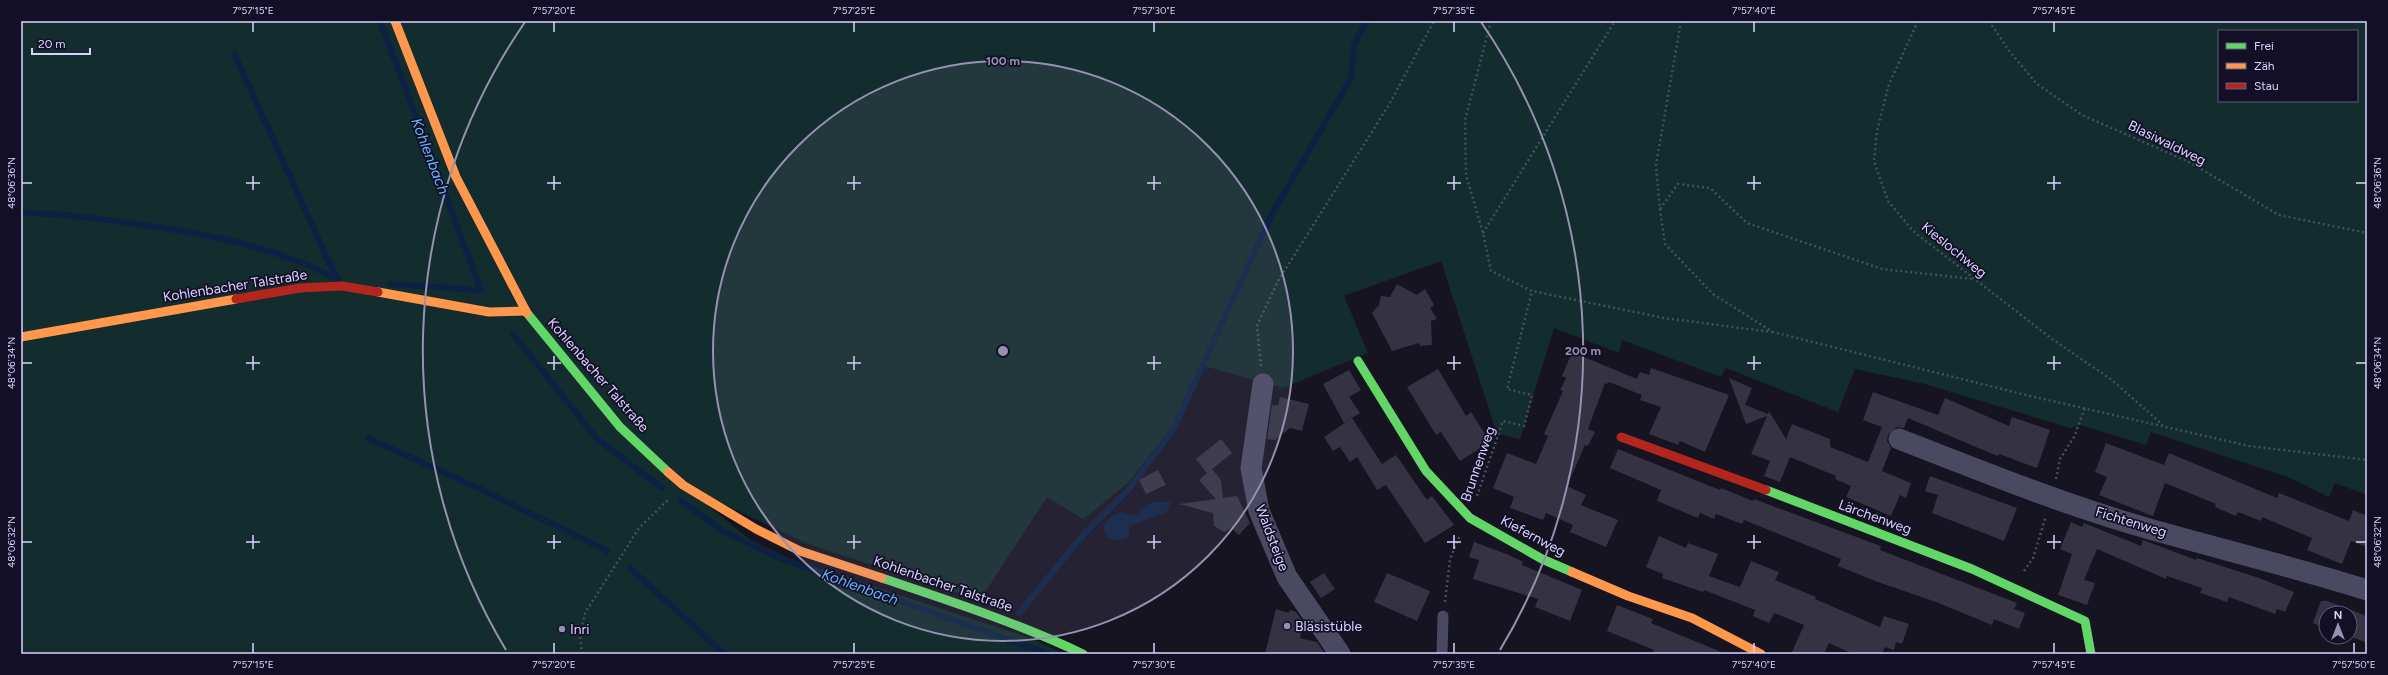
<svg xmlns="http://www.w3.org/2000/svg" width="2388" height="675" viewBox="0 0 2388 675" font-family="Figtree,sans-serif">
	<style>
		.green { fill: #132c2d; fill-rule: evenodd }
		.water { fill: #0d2144 }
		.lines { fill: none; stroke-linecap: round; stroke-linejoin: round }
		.stream { stroke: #0d2144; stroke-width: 6 }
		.building { fill: #343243 }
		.path { stroke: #44505f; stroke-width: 2.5; stroke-dasharray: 2 3; stroke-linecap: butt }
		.lane { stroke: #4a4962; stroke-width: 11 }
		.street { stroke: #4a4962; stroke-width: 21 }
		.fast { stroke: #63d668; stroke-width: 9 }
		.slow { stroke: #ff974d; stroke-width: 9 }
		.jam { stroke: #b3261e; stroke-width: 9 }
		.ticks { fill: none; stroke: #d9d4ff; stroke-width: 1.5 }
		.ring { fill: none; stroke: #9591b1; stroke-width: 2 }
		.poi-dot { fill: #9591b1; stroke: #130f26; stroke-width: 1.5 }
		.labels { text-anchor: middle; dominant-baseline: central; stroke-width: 3.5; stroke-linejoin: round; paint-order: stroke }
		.street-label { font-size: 14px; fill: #d9d4ff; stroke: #130f26 }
		.poi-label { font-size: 14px; fill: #d9d4ff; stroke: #130f26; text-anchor: start }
		.water-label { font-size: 15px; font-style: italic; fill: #62b6ff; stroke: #130f26 }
		.centre { fill: #9591b1; stroke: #130f26; stroke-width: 2 }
		.ring-label { font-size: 12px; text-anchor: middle; font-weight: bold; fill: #9591b1; stroke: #130f26; stroke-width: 3.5; stroke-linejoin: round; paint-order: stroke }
		.neatline { fill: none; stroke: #d9d4ff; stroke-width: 1.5 }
		.ticks-label { font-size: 10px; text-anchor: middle; fill: #d9d4ff }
	</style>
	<rect width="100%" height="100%" fill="#161421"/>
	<path class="green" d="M21,21H2367V495L2335,483L2329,497L2288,477L2151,432L2146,445L2080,425L2070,428L1925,384L1855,369L1838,412L1726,368L1721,377L1622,340L1619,353L1554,328L1520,439L1497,434L1441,261L1344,296L1368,353L1283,388L1201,365L1185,410L1128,483L1083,519L1047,497L980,600L808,544L683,485L749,539L793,560L1033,639L1064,654H21ZM2219,31H2357V101H2219Z"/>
	<path class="water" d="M1155,502H1171L1166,513L1132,525L1129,527V537L1118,541L1107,538L1103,525L1114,514L1122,512L1135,516L1146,505Z"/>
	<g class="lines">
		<g class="stream">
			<path d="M380,21L481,290L390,284"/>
			<path d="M234,53L337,280H339"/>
			<path d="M21,213C60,213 97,218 135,224C202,233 277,246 336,279"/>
			<path d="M513,334L597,439L662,488"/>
			<path d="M368,438L487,492L607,551"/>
			<path d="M681,501L725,532L782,559L1048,654"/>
			<path d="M630,568L724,654"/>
			<path d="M1019,613L1084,534L1129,489L1174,428L1272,214L1351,78L1354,44L1367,21"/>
		</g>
	</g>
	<g class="building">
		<path d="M1397,284L1417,295L1425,289L1434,305L1430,308L1437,319L1431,321L1432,345L1420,346L1419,343L1392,351L1372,313L1379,305L1381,296L1390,297Z"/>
		<path d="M1572,352L1637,379L1640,372L1649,375L1651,368L1729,395L1705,452L1680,441L1678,445L1649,434L1661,407L1640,400L1642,395L1609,382L1608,384L1605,383L1588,429L1595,432L1588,446L1585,445L1567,486L1586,495L1581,505L1618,520L1606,547L1570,532L1573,525L1546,513L1543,520L1510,508L1514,497L1493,488L1507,453L1536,464L1548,436L1544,434L1563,391L1560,390L1566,378L1562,376Z"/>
		<path d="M1438,369L1466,416L1471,412L1490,442L1460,461L1441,432L1436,435L1407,387Z"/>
		<path d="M1349,370L1361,390L1349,397L1360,413L1344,423L1323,384Z"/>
		<path d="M1729,378L1752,388L1745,405L1768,414L1769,411L1786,439L1792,424L1830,439V447L1868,462L1882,427L1863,420L1873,392L1938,415L1945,398L2009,426L2012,417L2050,430L2037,468L1999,454L1998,456L1990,453L1908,418L1904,428L1897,427L1888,435L1887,441L1891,448L1882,471L1911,483L1906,498L1900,495L1891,516L1846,497L1851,486L1835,479L1836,476L1790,457L1780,482L1764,476L1770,461L1751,454L1767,416L1746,424Z"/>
		<path d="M1280,397L1309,404L1302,431L1290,428L1275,440L1267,439L1272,405L1278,406Z"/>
		<path d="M1352,418L1382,464L1396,455L1427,500L1432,496L1454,525L1425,543L1386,485L1377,490L1357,457L1350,462L1340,447L1333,451L1324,437Z"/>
		<path d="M1221,439L1232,453L1212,469L1221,480L1223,498L1237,496L1250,523L1239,535L1231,528L1224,532L1214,526L1213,513L1179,504L1216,499L1199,480L1211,470L1207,473L1196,459Z"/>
		<path d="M2106,443L2164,465L2169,453L2277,498L2279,493L2349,521L2353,510L2367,516V547L2351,541L2342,564L2307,550L2312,538L2262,517L2261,521L2238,512L2236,516L2215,507L2216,504L2165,483L2153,516L2099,495L2107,477L2095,472Z"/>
		<path d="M1618,449L1720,490L1721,488L1753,501L1754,499L1851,535L1881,546L1880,550L2017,603L2014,609L2025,613L2019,629L1994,619L1992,625L1936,602L1878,582L1838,566L1841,559L1744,520L1742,524L1716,514L1714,519L1700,513L1698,518L1657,501L1661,490L1610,468Z"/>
		<path d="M1158,470L1166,485L1146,494L1139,480Z"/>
		<path d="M1930,476L2017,508L2004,541L1932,513L1938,495L1925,491Z"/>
		<path d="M2071,522L2082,527L2084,523L2141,546L2143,540L2196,560L2197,558L2259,578L2294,592L2285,612L2277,609L2275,614L2229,597L2227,602L2200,593L2202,588L2167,576L2166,579L2097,549L2084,580L2095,583L2087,605L2058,595L2072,554L2060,549Z"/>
		<path d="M1659,536L1686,548L1688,543L1718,554L1709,576L1740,587L1751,561L1779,572L1775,580L1816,597L1815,599L1880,627L1884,616L1909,624L1902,644L1896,642L1894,650L1885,647L1882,654H1853L1829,643L1824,654H1791L1804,625L1774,613L1769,623L1753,616L1755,610L1704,590L1703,592L1662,578L1663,574L1646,567Z"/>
		<path d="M1474,542L1509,555L1523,562L1522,565L1582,590L1570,621L1535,607L1538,599L1473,579L1479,560L1469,557Z"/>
		<path d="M1324,573L1335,589L1321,598L1310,582Z"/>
		<path d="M1387,573L1430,591L1417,621L1374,602Z"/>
		<path d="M2321,601H2327L2367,616V643L2350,636V613H2326V628L2313,623Z"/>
		<path d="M1617,605L1653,619L1651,623L1726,654H1653L1654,650L1607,631Z"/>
		<path d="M1276,609L1289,613L1290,610L1296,612L1303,622L1300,638L1317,642L1325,654H1265Z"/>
	</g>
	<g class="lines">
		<g class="path">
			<path d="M1491,21L1465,120L1466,175L1483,233L1491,271L1532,291L1664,318L1772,332"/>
			<path d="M1681,21L1656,165L1660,210L1665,244L1713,294L1773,332L2026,395L2249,446L2367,460"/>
			<path d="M1918,21L1889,84L1877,131L1874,161L1888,201L1913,231L2052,339L2112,380L2163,425"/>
			<path d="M1989,21L2010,52L2037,84L2082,115L2189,162L2279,215L2367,233"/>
			<path d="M1660,209L1678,184L1710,188L1747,223L1882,269L1973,279"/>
			<path d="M1483,233L1615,21"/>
			<path d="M1261,366L1257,326L1278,281L1390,103L1434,21"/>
			<path d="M2056,479L2060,459L2074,437L2085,408"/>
			<path d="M1477,496L1503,421L1524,426L1532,395L1507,389L1532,291"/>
			<path d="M2024,571L2033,558L2046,516"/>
			<path d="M1445,602L1450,559L1460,535"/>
			<path d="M582,654L580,635L585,613L639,528L668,500"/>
		</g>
		<path class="lane" d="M1442,654L1443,616"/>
		<g class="street">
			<path d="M1263,384L1251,468L1259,511L1287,577L1340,654"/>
			<path d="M1899,439C1981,471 2062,504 2146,528C2220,549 2294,567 2367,590"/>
		</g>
		<g class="fast">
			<path d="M527,313L620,427L668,472"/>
			<path d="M1358,361L1426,471L1470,518L1542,559L1572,572"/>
			<path d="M1766,490L1972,569L2085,621L2091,654"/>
			<path d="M882,578C950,601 1018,623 1083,654"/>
		</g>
		<g class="slow">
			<path d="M395,21L456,177L527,313"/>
			<path d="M378,292L489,312L526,311"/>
			<path d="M21,337L236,299"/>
			<path d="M668,472L683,485L756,529L800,551L882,578"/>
			<path d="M1572,572L1628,596L1692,618L1761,654"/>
		</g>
		<g class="jam">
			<path d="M236,299L300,288L342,286L378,292"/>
			<path d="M1621,437L1766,490"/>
		</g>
	</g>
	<path class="ticks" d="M253,22V32M554,22V32M854,22V32M1154,22V32M1454,22V32M1754,22V32M2054,22V32M253,176V190M554,176V190M854,176V190M1154,176V190M1454,176V190M1754,176V190M2054,176V190M22,183H32M246,183H260M547,183H561M847,183H861M1147,183H1161M1447,183H1461M1747,183H1761M2047,183H2061M2356,183H2366M253,356V370M554,356V370M854,356V370M1154,356V370M1454,356V370M1754,356V370M2054,356V370M22,363H32M246,363H260M547,363H561M847,363H861M1147,363H1161M1447,363H1461M1747,363H1761M2047,363H2061M2356,363H2366M253,535V549M554,535V549M854,535V549M1154,535V549M1454,535V549M1754,535V549M2054,535V549M22,542H32M246,542H260M547,542H561M847,542H861M1147,542H1161M1447,542H1461M1747,542H1761M2047,542H2061M2356,542H2366M253,643V653M554,643V653M854,643V653M1154,643V653M1454,643V653M1754,643V653M2054,643V653M2354,643V653"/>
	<circle cx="1003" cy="351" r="290" fill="#9591b1" fill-opacity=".12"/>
	<g class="ring">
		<circle cx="1003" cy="351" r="290"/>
		<path d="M506 650A580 580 0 0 1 525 22M1481 22A580 580 0 0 1 1500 650"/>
	</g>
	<g class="poi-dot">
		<circle cx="1287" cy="626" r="4"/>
		<circle cx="562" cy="629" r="4"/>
	</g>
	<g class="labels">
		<g class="street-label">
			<text transform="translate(2167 143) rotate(26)">Blasiwaldweg</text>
			<text transform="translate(1954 250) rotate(39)">Kieslochweg</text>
			<text transform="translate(235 286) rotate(-9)">Kohlenbacher Talstraße</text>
			<text transform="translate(598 375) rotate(49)">Kohlenbacher Talstraße</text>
			<text transform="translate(1478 464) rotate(-71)">Brunnenweg</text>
			<text transform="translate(1875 517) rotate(20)">Lärchenweg</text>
			<text transform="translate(2131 522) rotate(17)">Fichtenweg</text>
			<text transform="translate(1533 536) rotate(28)">Kiefernweg</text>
			<text transform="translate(1272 538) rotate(69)">Waldsteige</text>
			<text transform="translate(943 584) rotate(19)">Kohlenbacher Talstraße</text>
		</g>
		<g class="poi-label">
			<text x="1295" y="626">Bläsistüble</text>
			<text x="570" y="629">Inri</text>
		</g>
		<g class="water-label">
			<text transform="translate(430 156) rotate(69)">Kohlenbach</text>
			<text transform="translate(860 587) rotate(20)">Kohlenbach</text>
		</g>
	</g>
	<circle cx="1003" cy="351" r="6" class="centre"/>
	<g class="ring-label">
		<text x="1003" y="65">100 m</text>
		<text x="1583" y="355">200 m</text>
	</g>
	<rect width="2388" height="675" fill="none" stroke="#130f26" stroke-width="44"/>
	<rect x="2218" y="30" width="140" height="72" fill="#130f26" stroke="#625e7d"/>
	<rect x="2226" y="43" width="20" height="6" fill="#63d668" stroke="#625e7d"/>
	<text x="2254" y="50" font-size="12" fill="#d9d4ff">Frei</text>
	<rect x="2226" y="63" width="20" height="6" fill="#ff974d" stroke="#625e7d"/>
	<text x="2254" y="70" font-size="12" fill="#d9d4ff">Zäh</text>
	<rect x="2226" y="83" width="20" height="6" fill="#b3261e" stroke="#625e7d"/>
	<text x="2254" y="90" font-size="12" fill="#d9d4ff">Stau</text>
	<g transform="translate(2338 625)"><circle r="19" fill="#130f26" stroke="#625e7d"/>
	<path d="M0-3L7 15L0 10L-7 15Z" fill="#9591b1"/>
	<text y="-6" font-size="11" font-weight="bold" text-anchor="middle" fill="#d9d4ff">N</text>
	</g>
	<path d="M32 48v6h58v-6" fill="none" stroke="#d9d4ff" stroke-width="2"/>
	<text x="38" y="48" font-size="12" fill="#d9d4ff" stroke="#130f26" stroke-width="3" paint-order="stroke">20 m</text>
	<rect x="22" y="22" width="2344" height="631" class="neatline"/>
	<g class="ticks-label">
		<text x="253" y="14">7°57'15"E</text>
		<text x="554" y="14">7°57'20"E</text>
		<text x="854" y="14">7°57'25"E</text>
		<text x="1154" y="14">7°57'30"E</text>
		<text x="1454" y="14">7°57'35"E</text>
		<text x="1754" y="14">7°57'40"E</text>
		<text x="2054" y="14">7°57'45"E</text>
		<text transform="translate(11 183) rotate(-90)" y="4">48°06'36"N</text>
		<text transform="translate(2377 183) rotate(-90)" y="4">48°06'36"N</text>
		<text transform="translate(11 363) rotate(-90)" y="4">48°06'34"N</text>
		<text transform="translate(2377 363) rotate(-90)" y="4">48°06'34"N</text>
		<text transform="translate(11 542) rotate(-90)" y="4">48°06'32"N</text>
		<text transform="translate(2377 542) rotate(-90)" y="4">48°06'32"N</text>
		<text x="253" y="668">7°57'15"E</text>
		<text x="554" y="668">7°57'20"E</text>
		<text x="854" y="668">7°57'25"E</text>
		<text x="1154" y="668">7°57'30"E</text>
		<text x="1454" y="668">7°57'35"E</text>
		<text x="1754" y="668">7°57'40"E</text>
		<text x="2054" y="668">7°57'45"E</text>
		<text x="2354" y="668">7°57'50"E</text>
	</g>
</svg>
